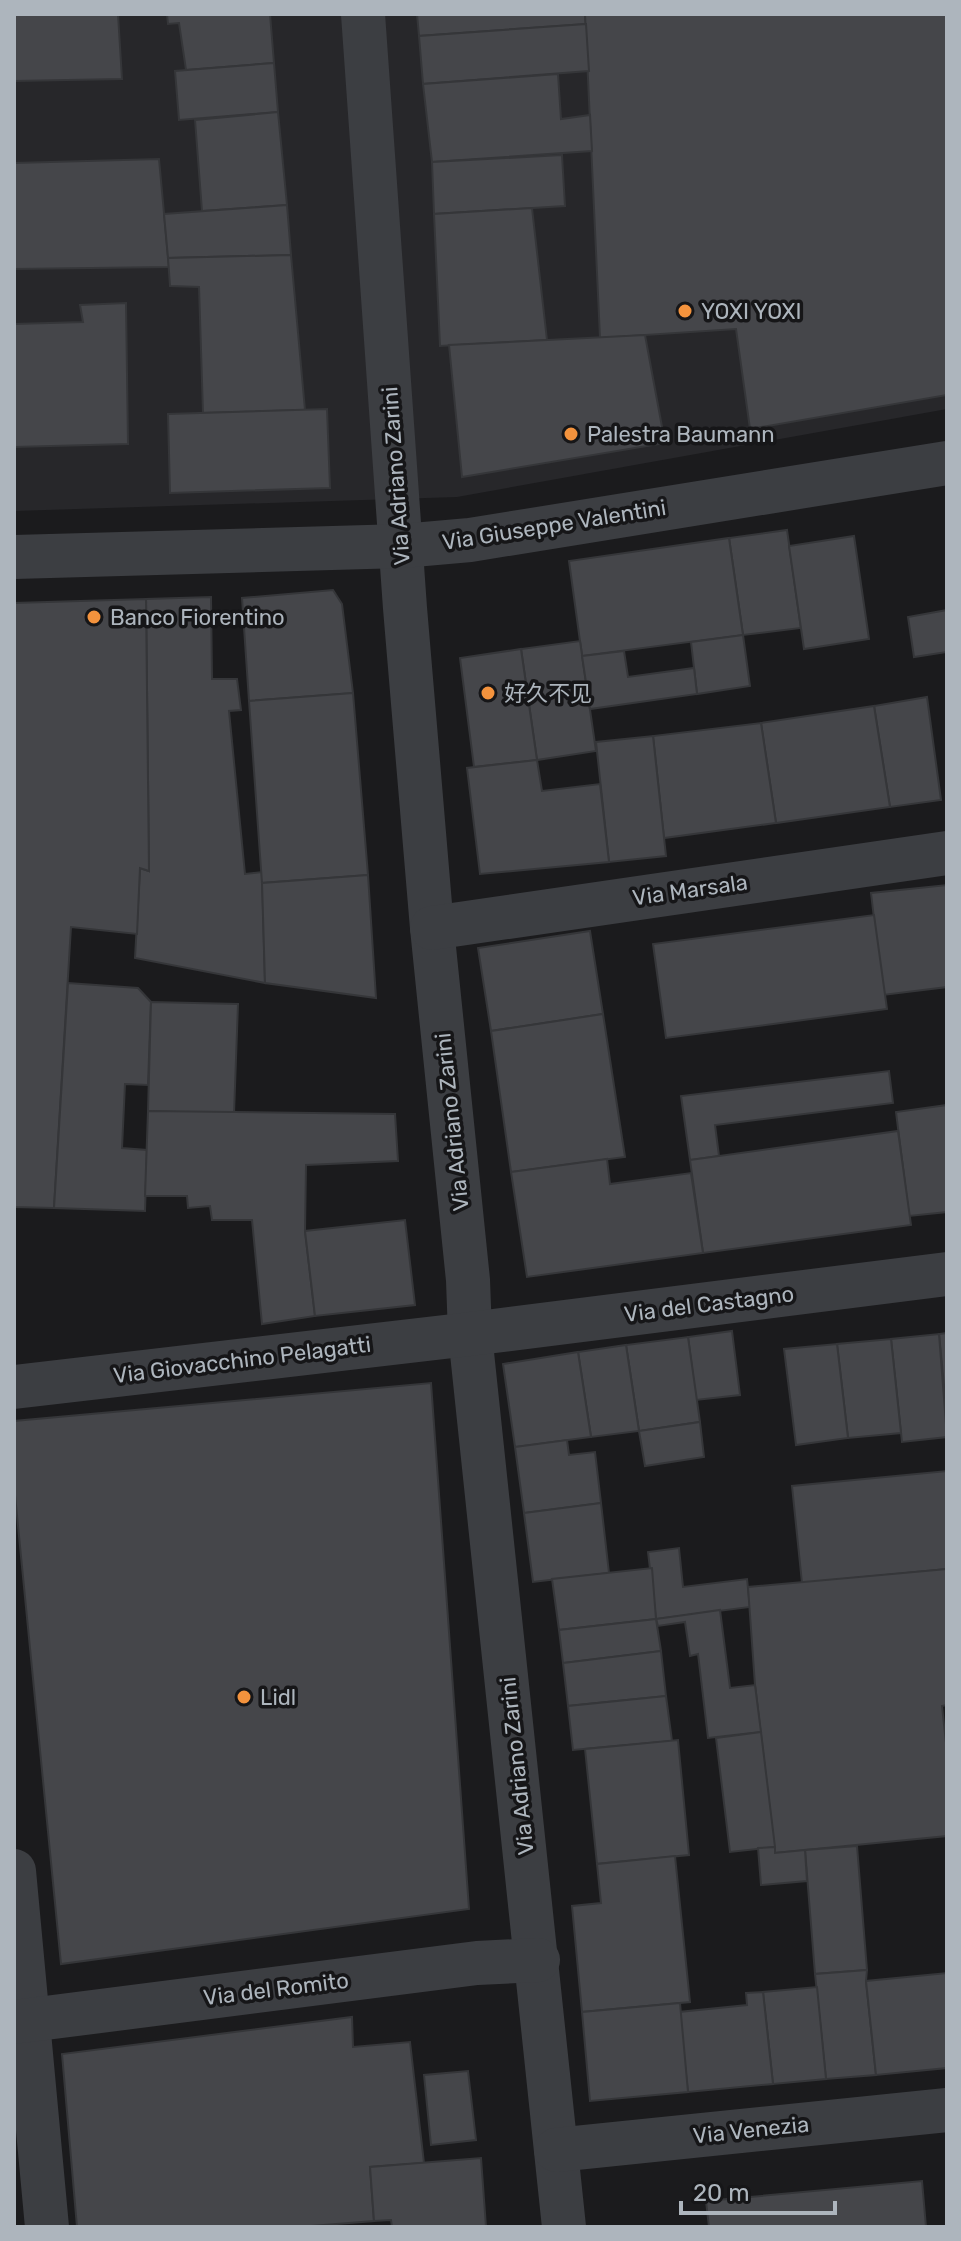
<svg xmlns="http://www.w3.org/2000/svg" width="961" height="2241" viewBox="0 0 961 2241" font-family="Rubik,'Noto Sans SC',sans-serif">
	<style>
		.built { fill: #27272a }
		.building { fill: #45464a; stroke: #353639; stroke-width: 2 }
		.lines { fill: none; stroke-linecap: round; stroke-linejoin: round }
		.minor { stroke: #3c3e42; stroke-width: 44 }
		.poi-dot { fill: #f4933d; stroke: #161618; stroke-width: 3 }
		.labels { text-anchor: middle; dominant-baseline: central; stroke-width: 7; stroke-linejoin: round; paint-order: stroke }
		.poi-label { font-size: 22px; fill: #adb5bd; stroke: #161618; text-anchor: start }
		.street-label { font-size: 22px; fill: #adb5bd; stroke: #161618 }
	</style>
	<rect width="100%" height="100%" fill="#1b1b1d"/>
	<path class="built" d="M14,14H947V409L457,497L14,511Z"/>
	<g class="building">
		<path d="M14,14H118L122,79L14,81Z"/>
		<path d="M167,14H270L274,63L186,70L179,23L168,24Z"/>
		<path d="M417,14H585L586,24L419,36Z"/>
		<path d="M585,14H947V395L750,429L736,329L600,338Z"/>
		<path d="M586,24L589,71L423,84L419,36Z"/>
		<path d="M274,63L278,112L179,120L175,71Z"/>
		<path d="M558,74L561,119L590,115L592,151L432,162L423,84Z"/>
		<path d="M278,112L287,205L202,211L195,120Z"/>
		<path d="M562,155L565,206L434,214L432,162Z"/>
		<path d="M159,159L169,267L14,269V163Z"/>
		<path d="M287,205L291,255L168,258L164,214Z"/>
		<path d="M532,208L547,340L440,346L434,214Z"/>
		<path d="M291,255L305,410L203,413L199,287L170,286L168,258Z"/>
		<path d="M126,303L128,444L14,447V324L83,322L80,305Z"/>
		<path d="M645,335L665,443L462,477L449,345Z"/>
		<path d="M327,409L330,488L170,493L168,414Z"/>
		<path d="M787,530L801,628L743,635L729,538Z"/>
		<path d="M854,536L869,639L804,649L789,546Z"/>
		<path d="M729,538L743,635L582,656L569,561Z"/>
		<path d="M333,590L342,604L353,693L249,701L242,598Z"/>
		<path d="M211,597L212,679H237L241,710L229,711L245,874L262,872L265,983L135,958L140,868L149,871L146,599Z"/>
		<path d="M146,599L149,871L140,868L137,934L71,927L54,1208L14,1207V603Z"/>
		<path d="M947,610V652L914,657L908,617Z"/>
		<path d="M743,635L750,686L697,694L691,642Z"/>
		<path d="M580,641L596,751L537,760L521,649Z"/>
		<path d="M521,649L537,760L474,767L460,658Z"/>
		<path d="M624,651L628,677L694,668L697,694L590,709L582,656Z"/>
		<path d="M353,693L368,875L262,883L249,701Z"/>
		<path d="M927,697L941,800L890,807L874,706Z"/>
		<path d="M874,706L890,807L776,823L761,723Z"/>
		<path d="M761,723L776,823L664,838L653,736Z"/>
		<path d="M653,736L666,856L609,862L596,742Z"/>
		<path d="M537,760L542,791L600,784L609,862L480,874L467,768Z"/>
		<path d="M368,875L376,998L265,983L262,883Z"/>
		<path d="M947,885V987L883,995L871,893Z"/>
		<path d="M874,915L887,1009L666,1038L653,944Z"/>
		<path d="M590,931L603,1014L491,1031L478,948Z"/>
		<path d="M68,983L138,988L151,1002L148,1085L125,1084L122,1148L147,1150L145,1211L54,1208Z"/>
		<path d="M151,1002L238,1004L234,1114L148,1111Z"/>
		<path d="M603,1014L625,1157L511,1172L491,1031Z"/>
		<path d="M889,1071L893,1103L715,1125L719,1156L690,1160L681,1096Z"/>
		<path d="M947,1105V1212L909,1216L896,1112Z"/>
		<path d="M148,1111L395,1114L398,1161L306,1165L305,1231L315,1316L262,1324L252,1220H212L210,1206L188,1208L187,1196H145Z"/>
		<path d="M898,1131L911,1225L703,1253L690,1160Z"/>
		<path d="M607,1159L610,1184L691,1173L703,1253L527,1277L511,1172Z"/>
		<path d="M405,1220L415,1305L315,1316L305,1231Z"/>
		<path d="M732,1331L740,1395L696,1400L688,1337Z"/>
		<path d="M947,1333V1416L939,1334Z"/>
		<path d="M939,1334L947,1437L902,1442L891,1339Z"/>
		<path d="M688,1337L700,1422L639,1431L626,1345Z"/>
		<path d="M891,1339L901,1433L848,1438L837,1344Z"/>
		<path d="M837,1344L848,1438L796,1445L784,1349Z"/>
		<path d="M626,1345L639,1431L591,1437L578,1352Z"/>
		<path d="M578,1352L591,1437L515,1447L503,1364Z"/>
		<path d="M431,1383L469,1909L61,1964L14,1485V1421Z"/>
		<path d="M700,1422L704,1457L645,1466L639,1431Z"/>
		<path d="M567,1440L569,1455L595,1452L601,1503L524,1513L515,1447Z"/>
		<path d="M947,1471V1569L802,1583L792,1486Z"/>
		<path d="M601,1503L609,1573L533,1582L524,1513Z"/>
		<path d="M679,1548L683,1587L747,1579L750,1607L656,1619L648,1552Z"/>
		<path d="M652,1568L656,1619L559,1630L552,1579Z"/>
		<path d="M947,1569V1705L942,1706L947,1752V1836L775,1853L755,1685L748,1587Z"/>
		<path d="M720,1610L730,1688L755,1685L761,1732L708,1738L698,1654L690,1656L685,1622L658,1626L656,1619Z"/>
		<path d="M656,1619L661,1651L563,1663L559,1630Z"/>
		<path d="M661,1651L666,1696L568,1706L563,1663Z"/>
		<path d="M666,1696L672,1741L573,1750L568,1706Z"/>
		<path d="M761,1732L775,1847L730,1852L716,1738Z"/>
		<path d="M678,1740L689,1855L597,1864L585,1749Z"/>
		<path d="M857,1846L867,1970L815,1974L805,1850Z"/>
		<path d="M775,1847V1853L805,1850L807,1881L761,1885L758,1848Z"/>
		<path d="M675,1856L690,2002L582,2012L572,1906L601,1903L597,1864Z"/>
		<path d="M867,1970L866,1981L876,2075L826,2079L815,1974Z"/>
		<path d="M947,1973V2068L876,2075L866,1981Z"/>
		<path d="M817,1987L826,2079L773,2084L763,1992Z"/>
		<path d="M763,1992L773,2084L688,2092L679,2012L747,2005L746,1993Z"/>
		<path d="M680,2003L688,2092L590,2101L582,2012Z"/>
		<path d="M352,2017L353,2047L410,2042L424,2163L370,2167L374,2221L299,2227H77L62,2054Z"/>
		<path d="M468,2071L476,2140L431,2145L424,2075Z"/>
		<path d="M481,2158L486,2227H392L391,2220L374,2221L370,2167Z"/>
		<path d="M922,2181L926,2227H709L706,2201Z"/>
	</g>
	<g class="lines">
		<g class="minor">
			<path d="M363,14L405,608L432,928L468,1280L470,1334L564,2227"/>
			<path d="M14,557L402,546L470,540L947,463"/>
			<path d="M432,928L947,853"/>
			<path d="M14,1387L470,1334L947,1274"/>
			<path d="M14,1871L47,2227"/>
			<path d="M14,2022L477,1963L538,1960"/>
			<path d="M556,2150L947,2110"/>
		</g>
	</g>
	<g class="poi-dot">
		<circle cx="685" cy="311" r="8"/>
		<circle cx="571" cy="434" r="8"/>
		<circle cx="94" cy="617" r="8"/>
		<circle cx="488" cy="693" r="8"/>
		<circle cx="244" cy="1697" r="8"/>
	</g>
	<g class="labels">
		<g class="poi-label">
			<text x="701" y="311">YOXI YOXI</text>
			<text x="587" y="434">Palestra Baumann</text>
			<text x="110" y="617">Banco Fiorentino</text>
			<text x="504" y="693">好久不见</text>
			<text x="260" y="1697">Lidl</text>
		</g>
		<g class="street-label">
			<text transform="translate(396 476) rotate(-94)">Via Adriano Zarini</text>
			<text transform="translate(554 525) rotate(-9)">Via Giuseppe Valentini</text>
			<text transform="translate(690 890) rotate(-8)">Via Marsala</text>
			<text transform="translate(452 1122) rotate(-96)">Via Adriano Zarini</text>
			<text transform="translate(709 1304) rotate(-7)">Via del Castagno</text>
			<text transform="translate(242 1360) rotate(-7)">Via Giovacchino Pelagatti</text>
			<text transform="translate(517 1766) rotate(-96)">Via Adriano Zarini</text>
			<text transform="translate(276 1989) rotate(-7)">Via del Romito</text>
			<text transform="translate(751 2130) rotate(-6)">Via Venezia</text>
		</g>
	</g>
	<rect width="961" height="2241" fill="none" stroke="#adb5bd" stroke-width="32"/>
	<path d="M681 2201v12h154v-12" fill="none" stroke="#adb5bd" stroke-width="4"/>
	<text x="693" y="2201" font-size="24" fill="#adb5bd" stroke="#161618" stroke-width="6" paint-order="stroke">20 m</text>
</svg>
